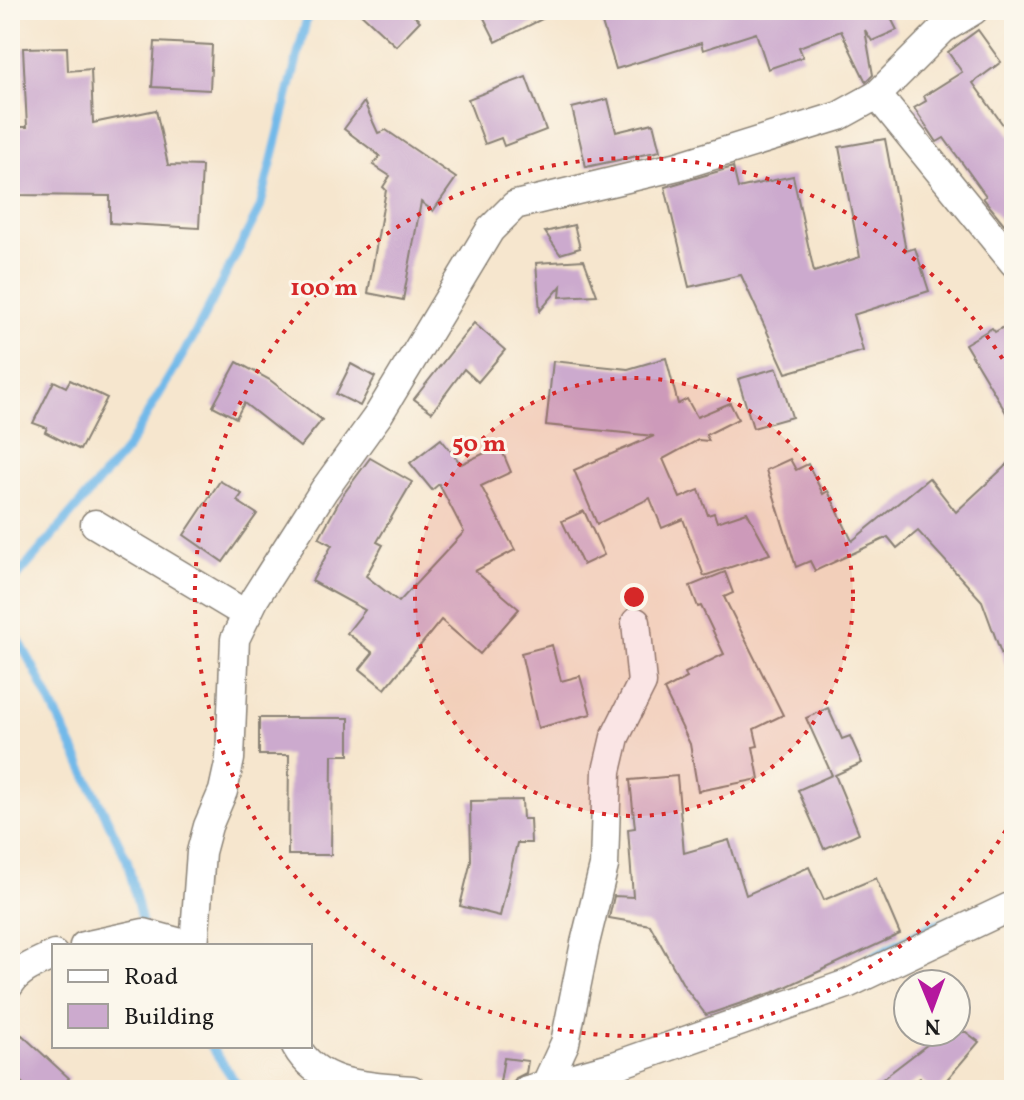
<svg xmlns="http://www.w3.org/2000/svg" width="1024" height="1100" viewBox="0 0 1024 1100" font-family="Vollkorn,serif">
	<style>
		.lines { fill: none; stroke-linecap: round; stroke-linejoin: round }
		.stream { stroke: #72b9e9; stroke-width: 9 }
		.building { fill: #ccaace }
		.minor-casing { stroke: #898175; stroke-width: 31 }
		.minor { stroke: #fff; stroke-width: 28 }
		.ring { fill: none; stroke: #d62828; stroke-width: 4; stroke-dasharray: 4 8 }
		.centre { fill: #d62828; stroke: #fbf7ec; stroke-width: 4 }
		.ring-label { font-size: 24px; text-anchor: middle; font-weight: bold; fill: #d62828; stroke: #fbf7ec; stroke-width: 6; stroke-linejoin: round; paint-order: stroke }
	</style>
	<rect width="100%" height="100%" fill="#fbf7ec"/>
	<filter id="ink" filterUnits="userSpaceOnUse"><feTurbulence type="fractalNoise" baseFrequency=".0125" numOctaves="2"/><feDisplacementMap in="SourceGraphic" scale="16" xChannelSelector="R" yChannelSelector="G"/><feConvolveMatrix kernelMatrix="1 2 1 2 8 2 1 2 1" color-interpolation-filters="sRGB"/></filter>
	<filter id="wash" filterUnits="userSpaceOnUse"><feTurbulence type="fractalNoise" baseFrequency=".006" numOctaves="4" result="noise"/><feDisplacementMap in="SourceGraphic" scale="32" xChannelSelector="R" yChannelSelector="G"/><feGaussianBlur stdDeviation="1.8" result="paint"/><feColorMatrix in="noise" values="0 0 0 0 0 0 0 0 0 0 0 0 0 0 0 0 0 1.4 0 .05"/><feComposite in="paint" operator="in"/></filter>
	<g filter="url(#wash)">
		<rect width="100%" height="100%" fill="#f6e6ce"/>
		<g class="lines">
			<g class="stream">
				<path d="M10,585L126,450L195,334L260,208L309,10"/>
				<path d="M10,624L35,670L127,860L144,931"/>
				<path d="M862,962L935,924L957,918"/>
				<path d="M211,1046L236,1083L246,1090"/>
			</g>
		</g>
		<g id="blocks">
			<g class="building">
				<path d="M357,10H408L420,21L396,46Z"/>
				<path d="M480,10H560L496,42Z"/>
				<path d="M598,10H892L889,14L897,30L872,41L865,30L873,75L866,82L841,31L799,47L803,57L768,69L756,33L703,50L701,43L616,69Z"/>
				<path d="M978,30L1001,62L973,83L1014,140V218L1004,224L983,198L986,196L944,138L937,142L914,108L926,101L924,96L962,72L948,52Z"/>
				<path d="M155,42L212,45L210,90L152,87Z"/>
				<path d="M67,47L68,71L91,69L93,123L156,110L168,165L202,166L199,228L110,223V196L16,195V127H27L23,48Z"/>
				<path d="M526,77L546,130L504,146L501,138L485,144L468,99Z"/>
				<path d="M608,99L616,132L653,123L660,151L586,167L572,108Z"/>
				<path d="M364,102L378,133L386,130L456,178L433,211L421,202L403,300L368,293L386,190L383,187L390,176L373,165L380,156L344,129Z"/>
				<path d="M885,139L906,251L915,248L929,291L853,315L863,351L786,373L741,275L689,287L665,187L733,167L738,188L793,176L814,272L860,257L839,147Z"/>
				<path d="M574,225L580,248L560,254L545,232Z"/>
				<path d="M584,260L597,295L560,297L561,286L540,311L536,263Z"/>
				<path d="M1014,321V426L965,344L992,328L995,332Z"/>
				<path d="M474,323L505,350L478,382L464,369L432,412L414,399Z"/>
				<path d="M666,358L678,404L687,399L697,417L730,403L738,419L706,435L709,441L698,440L663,459L680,498L699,490L708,515L714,513L717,522L747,512L770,554L704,576L683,519L662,528L650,498L597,524L574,470L654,436L546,425L553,361L628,369Z"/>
				<path d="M237,362L270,380L322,420L300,447L244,403L236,418L213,406Z"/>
				<path d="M351,364L375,377L360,406L336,394Z"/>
				<path d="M777,368L792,417L753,428L738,379Z"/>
				<path d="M70,380L107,398L80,450L45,432L47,428L33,423L54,381L66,387Z"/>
				<path d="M441,439L461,464L500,446L511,472L481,486L515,550L475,571L519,609L480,654L441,620L385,689L360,669L373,653L347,633L365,610L312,581L332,545L319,538L342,496L370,458L412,482L377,542L383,545L366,576L399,602L464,532L439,484L432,490L410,463Z"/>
				<path d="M1014,458V680H1011L982,601L918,531L897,548L888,537L815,571L810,561L796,567L766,470L790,459L796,470L808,464L823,494L828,491L852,541L929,478L956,512Z"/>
				<path d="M220,481L242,494L237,501L257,514L223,562L184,535Z"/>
				<path d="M584,511L604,555L583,565L562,521Z"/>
				<path d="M725,572L733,593L724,597L783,715L754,729L758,746L753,747L759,779L698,791L690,744L664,690L687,678L685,673L724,654L701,606L698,607L690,586Z"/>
				<path d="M552,645L561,681L580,676L591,714L538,728L521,653Z"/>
				<path d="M828,708L842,739L850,736L862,763L835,775L859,833L824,849L798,790L832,775L806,718Z"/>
				<path d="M259,718H349V755H332L331,855H288L289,755H259Z"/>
				<path d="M677,776L684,853L729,840L746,895L809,867L824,900L876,878L900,934L777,991L706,1015L684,986L650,925L609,918L614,896L633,897L628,829L635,828L630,780Z"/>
				<path d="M522,800L523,819H530L531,843H517L500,916L460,906L471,861L470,801Z"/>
				<path d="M912,1032H966L979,1042L938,1090H934L920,1078L904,1090H868L928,1044Z"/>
				<path d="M22,1035L69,1078L59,1090H30L10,1072V1048Z"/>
				<path d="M504,1058L528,1061L526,1073L516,1078L512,1084L500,1082Z"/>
			</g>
		</g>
	</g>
	<g filter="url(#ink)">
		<use href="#blocks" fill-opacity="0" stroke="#898175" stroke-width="2"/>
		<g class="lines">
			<g class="minor-casing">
				<g id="minor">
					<path d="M877,95L1014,263"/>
					<path d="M95,524L247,615"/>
					<path d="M84,946L144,933L192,946"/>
					<path d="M194,946L201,852L208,826L223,791L230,759L235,639L255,598L324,490L379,414L490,230L515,205L678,166L839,116L877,95L943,29L974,10"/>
					<path d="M10,984C19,969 39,962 54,955"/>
					<path d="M296,1046C319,1088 370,1086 412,1090"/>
					<path d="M546,1084L565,1043L585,943L604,866L607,771L615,737L642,683L636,622"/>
					<path d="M527,1090L614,1066L847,984L1014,905"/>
				</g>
			</g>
			<use href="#minor" class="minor"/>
		</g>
	</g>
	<circle cx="634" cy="597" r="219" fill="#d62828" fill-opacity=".12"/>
	<g class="ring">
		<circle cx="634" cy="597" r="219"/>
		<path d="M1012 820A439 439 0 1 1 1012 374"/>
	</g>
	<circle cx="634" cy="597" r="12" class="centre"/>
	<g class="ring-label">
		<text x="324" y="295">100 m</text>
		<text x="479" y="451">50 m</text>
	</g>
	<rect width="1024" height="1100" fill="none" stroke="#fbf7ec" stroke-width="40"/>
	<rect x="52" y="944" width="260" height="104" fill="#fbf7ec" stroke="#a29f99" stroke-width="2"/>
	<rect x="68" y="970" width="40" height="12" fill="#ffffff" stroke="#a29f99" stroke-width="2"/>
	<text x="124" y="984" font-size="24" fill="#1c1c1c">Road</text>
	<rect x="68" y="1004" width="40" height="24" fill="#ccaace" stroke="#a29f99" stroke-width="2"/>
	<text x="124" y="1024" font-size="24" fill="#1c1c1c">Building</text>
	<g transform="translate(932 1008) rotate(179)"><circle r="38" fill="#fbf7ec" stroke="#a29f99" stroke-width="2"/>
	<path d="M0-6L14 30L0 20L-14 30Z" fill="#b5179e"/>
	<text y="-12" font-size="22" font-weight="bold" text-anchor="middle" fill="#1c1c1c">N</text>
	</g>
</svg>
